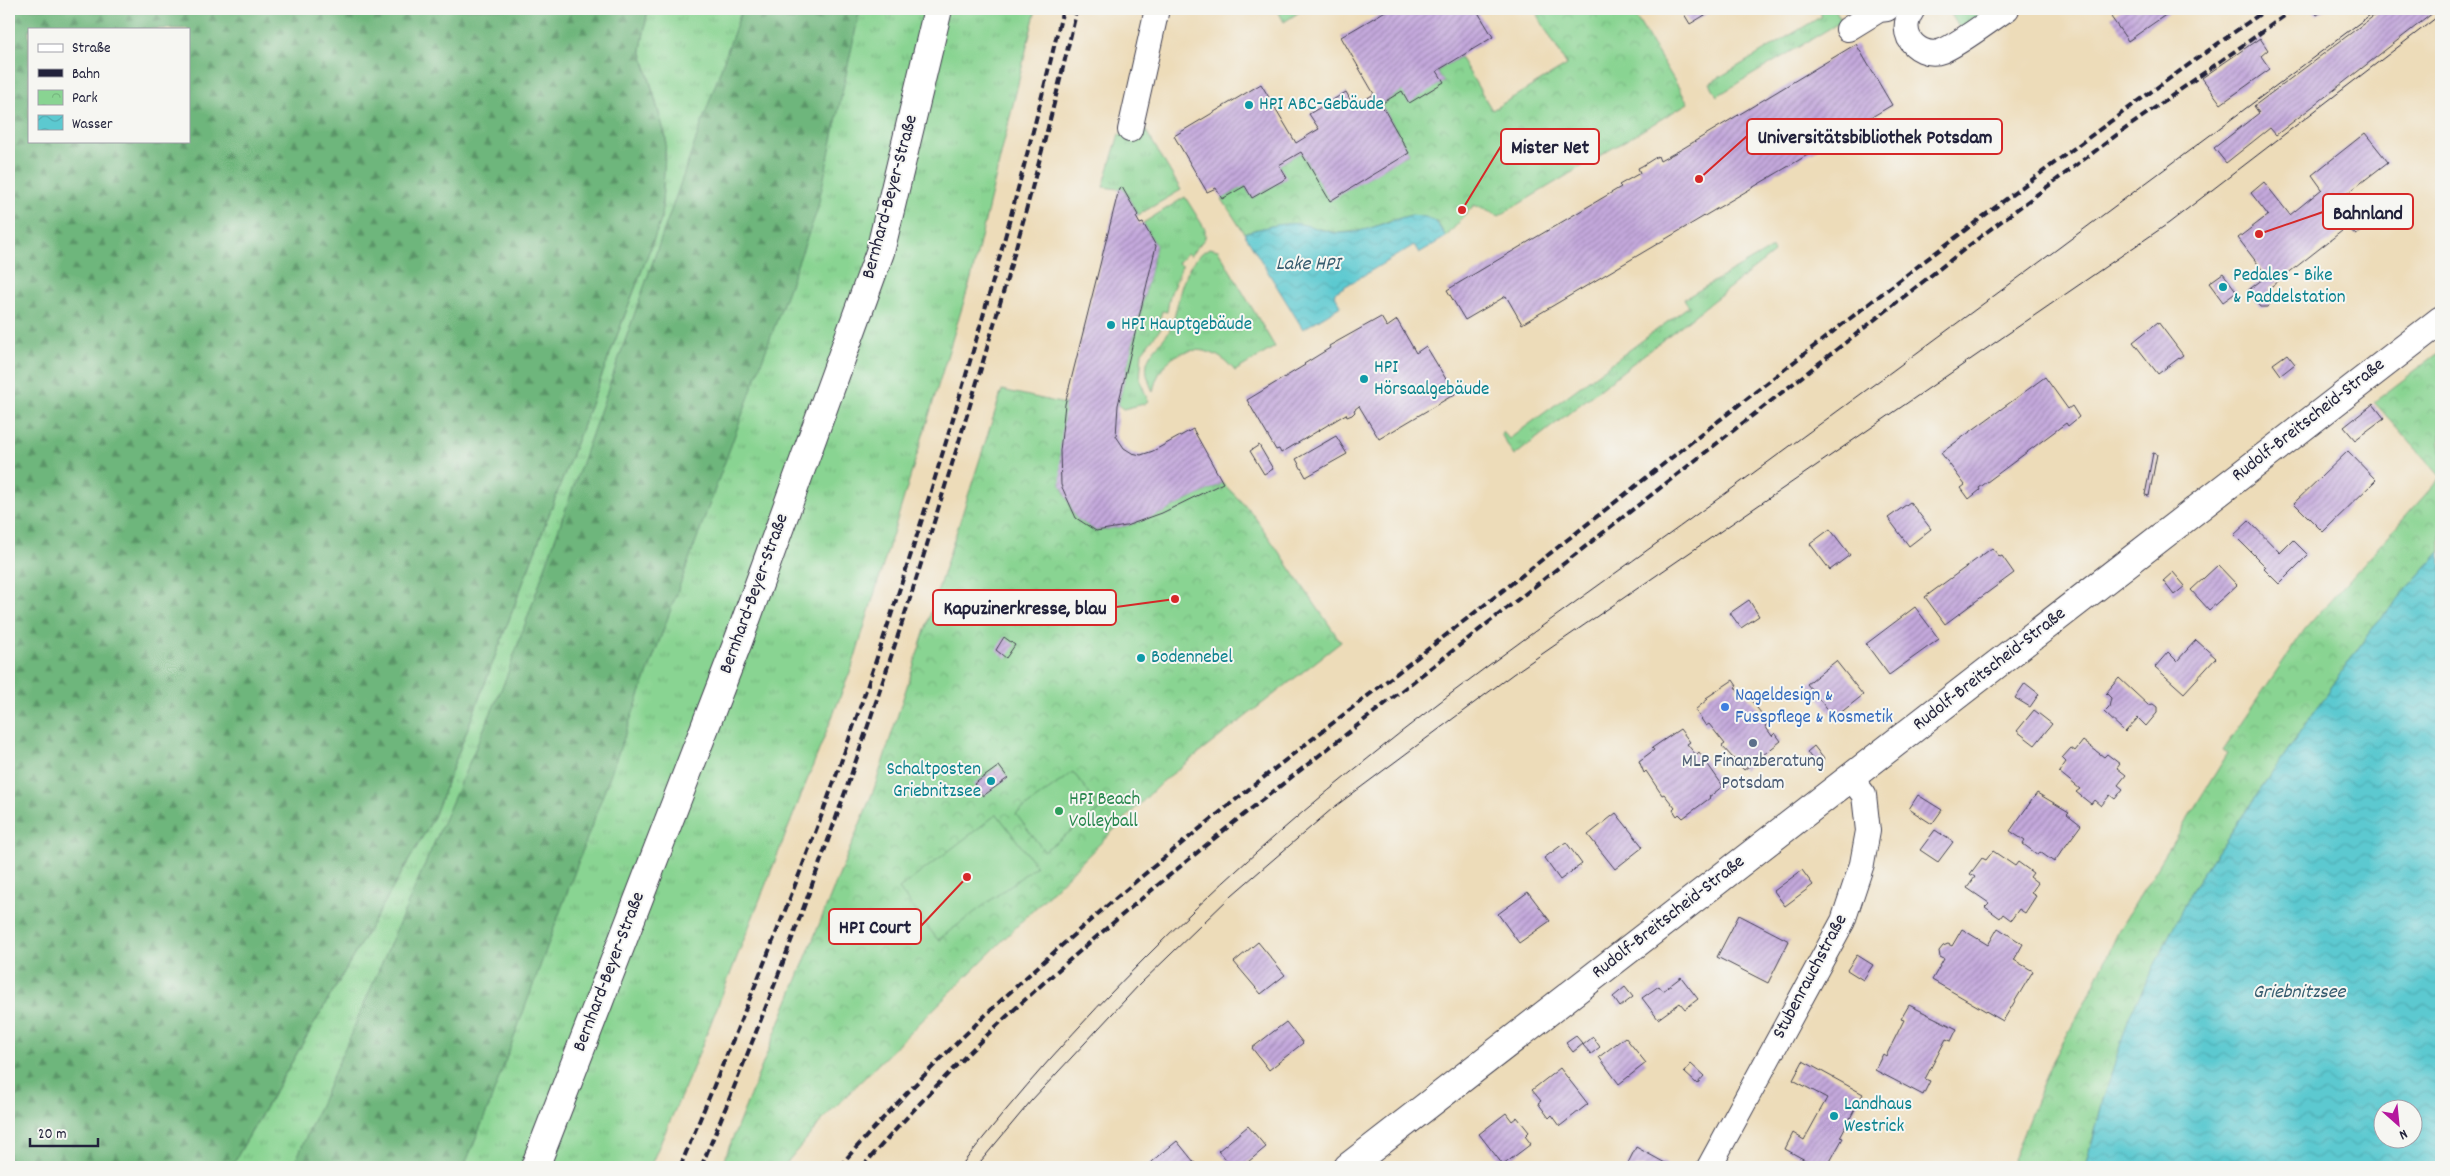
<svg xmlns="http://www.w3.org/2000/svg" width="2450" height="1176" viewBox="0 0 2450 1176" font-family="Dekko,sans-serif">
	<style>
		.grass { fill: url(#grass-tufts); stroke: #567b66 }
		.forest { fill: url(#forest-firs); stroke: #486c5c; fill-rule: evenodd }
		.park { fill: url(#park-crowns); stroke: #567b66 }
		.garden { fill: #89d492; stroke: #567b66 }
		.water { fill: url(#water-waves); stroke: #3f7686; fill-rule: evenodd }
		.building { fill: url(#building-hatch) }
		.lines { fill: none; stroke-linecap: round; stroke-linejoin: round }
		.minor-casing { stroke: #403e4e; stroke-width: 26 }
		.tertiary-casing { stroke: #403e4e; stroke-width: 30 }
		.minor { stroke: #fff; stroke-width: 24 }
		.tertiary { stroke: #fff; stroke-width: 28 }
		.tram { stroke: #22223b; stroke-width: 1 }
		.rail { stroke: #22223b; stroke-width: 4; stroke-dasharray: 8 4; stroke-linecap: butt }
		.culture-dot { fill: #0f9aa8; stroke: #f6f6f2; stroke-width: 2 }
		.shop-dot { fill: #3f7fe0; stroke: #f6f6f2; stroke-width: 2 }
		.service-dot { fill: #5c6f8a; stroke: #f6f6f2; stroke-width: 2 }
		.leisure-dot { fill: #2e9e5b; stroke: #f6f6f2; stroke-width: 2 }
		.labels { text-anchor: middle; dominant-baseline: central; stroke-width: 4; stroke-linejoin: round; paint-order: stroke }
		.culture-label { font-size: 19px; fill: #0d838f; stroke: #f6f6f2; text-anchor: start }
		.street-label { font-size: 19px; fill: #22223b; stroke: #f6f6f2 }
		.shop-label { font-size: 19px; fill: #366cbe; stroke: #f6f6f2; text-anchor: start }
		.service-label { font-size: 19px; fill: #4e5e75; stroke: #f6f6f2 }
		.leisure-label { font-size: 19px; fill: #27864d; stroke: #f6f6f2; text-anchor: start }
		.water-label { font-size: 20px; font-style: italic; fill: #365c6f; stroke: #f6f6f2 }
		.leader { fill: none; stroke: #d62828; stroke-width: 2 }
		.callout-dot { fill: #d62828; stroke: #f6f6f2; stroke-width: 2 }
		.callout { fill: #f6f6f2; stroke: #d62828; stroke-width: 2 }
		.callout-label { font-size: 20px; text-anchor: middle; font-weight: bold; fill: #22223b }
	</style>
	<defs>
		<pattern id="grass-tufts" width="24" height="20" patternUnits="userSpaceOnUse" patternTransform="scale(1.25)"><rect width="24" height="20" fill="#89d492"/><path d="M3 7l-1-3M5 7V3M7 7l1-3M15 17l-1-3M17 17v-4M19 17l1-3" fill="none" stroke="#76b67f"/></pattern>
		<pattern id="forest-firs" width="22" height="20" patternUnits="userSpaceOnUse" patternTransform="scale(1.25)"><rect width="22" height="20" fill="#6eb67c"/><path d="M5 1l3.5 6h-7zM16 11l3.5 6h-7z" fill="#5a9467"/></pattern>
		<pattern id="park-crowns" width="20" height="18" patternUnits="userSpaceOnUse" patternTransform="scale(1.25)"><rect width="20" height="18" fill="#89d492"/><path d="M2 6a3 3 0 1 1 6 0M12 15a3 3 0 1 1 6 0" fill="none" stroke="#76b67f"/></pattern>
		<pattern id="water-waves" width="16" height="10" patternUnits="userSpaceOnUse" patternTransform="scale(1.25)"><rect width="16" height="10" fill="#5cc9d0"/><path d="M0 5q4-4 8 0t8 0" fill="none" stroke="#50acb4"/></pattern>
		<pattern id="building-hatch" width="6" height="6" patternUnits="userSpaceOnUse" patternTransform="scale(1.25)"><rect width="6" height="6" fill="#c4a9dc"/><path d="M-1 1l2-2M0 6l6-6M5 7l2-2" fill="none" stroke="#9f89b4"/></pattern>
	</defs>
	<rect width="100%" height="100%" fill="#f6f6f2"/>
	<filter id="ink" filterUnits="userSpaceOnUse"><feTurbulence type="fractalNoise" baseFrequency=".02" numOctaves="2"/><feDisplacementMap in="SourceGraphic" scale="10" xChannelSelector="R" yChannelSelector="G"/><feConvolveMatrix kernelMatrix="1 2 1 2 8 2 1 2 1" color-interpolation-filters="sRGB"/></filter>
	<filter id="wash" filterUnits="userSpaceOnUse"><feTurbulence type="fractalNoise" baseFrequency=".0096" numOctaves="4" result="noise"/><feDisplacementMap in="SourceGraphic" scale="20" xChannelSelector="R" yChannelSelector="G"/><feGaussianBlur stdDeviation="1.12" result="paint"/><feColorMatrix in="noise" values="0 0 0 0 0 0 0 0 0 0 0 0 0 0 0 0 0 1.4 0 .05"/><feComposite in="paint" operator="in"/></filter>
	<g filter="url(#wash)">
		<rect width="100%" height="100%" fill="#eddcb9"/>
		<g class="grass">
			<path d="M648,9H1036L972,275L852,667L691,1073L650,1167H231L434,817L661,220L666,138L641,49Z"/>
			<path d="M1277,9H1304L1284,22Z"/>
			<path d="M1818,9H1835L1842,21L1717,96L1710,83L1822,16Z"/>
			<path d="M1948,9H1989L1960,29Z"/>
			<path d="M1145,129L1181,190L1138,215L1122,187L1119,189L1103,187L1119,134L1131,137Z"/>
			<path d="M1185,197L1205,229V238L1190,256L1187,253L1178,263L1182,266L1170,295L1167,312L1162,311L1158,325L1162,327L1142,352L1140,380L1148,401L1144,404L1123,409L1118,405L1156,246L1143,223Z"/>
			<path d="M1209,248L1218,250L1275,347L1235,371C1207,336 1161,347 1153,392C1149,382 1145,374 1147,363C1151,347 1167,340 1172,325C1181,296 1180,266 1209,248Z"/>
			<path d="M1770,249H1773L1774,253L1514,456L1501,434L1503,432L1509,439L1689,306L1684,299Z"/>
		</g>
		<g class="forest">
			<path d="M9,9H648L641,50L666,138L661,220L434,817L231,1167H9ZM29,29H189V141H29Z"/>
			<path d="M742,9H860L817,211L487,1111L464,1167H293L506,678Z"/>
		</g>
		<g class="park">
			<path d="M1547,9H1631L1688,103L1499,216L1474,205L1446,237L1437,222L1389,221L1364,231L1336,233L1299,224L1272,226L1244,233L1222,199L1245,186L1252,198L1286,178L1279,165L1301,152L1330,200L1409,153L1381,104L1402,91L1444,82L1437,71L1460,57L1492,110L1567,65L1537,15Z"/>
			<path d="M2441,351V551L2373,627L2192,889L2103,1100L2086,1167H2010L2049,1068L2091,991L2120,928L2228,753L2223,750L2305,629L2441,477L2374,402Z"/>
			<path d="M1002,390L1065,404L1061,485L1076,518L1096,531L1126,526L1162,513L1223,483L1252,513L1341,642L1162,782L826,1116L783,1167H721L874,789Z"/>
		</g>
		<g class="garden">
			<path d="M1073,772L1101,809L1044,851L1016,814Z"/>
			<path d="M997,814L1036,866L938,940L899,889Z"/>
		</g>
		<g class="water">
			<path d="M1411,215C1432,217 1435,219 1446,237L1419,253L1414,245L1334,293L1341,306L1303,329L1244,233C1262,228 1282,222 1300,224C1313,226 1325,232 1338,233C1364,234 1386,221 1411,215Z"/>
			<path d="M2441,551V1167H2086L2103,1100L2129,1017L2192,889L2373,627ZM2382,1108H2412V1138H2382Z"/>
		</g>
		<g id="blocks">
			<g class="building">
				<path d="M1389,9H1476L1493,37L1437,71L1444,82L1411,102L1409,103L1402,91L1381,104L1409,153L1330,201L1301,152L1279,165L1287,178L1252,198L1245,186L1222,199L1216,188L1207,192L1174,136L1261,84L1296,143L1312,133L1319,129L1309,114L1346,92L1354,106L1374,94L1341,37Z"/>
				<path d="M1681,9H1715L1690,24Z"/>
				<path d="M2123,9H2174L2128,41L2111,17Z"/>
				<path d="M2312,9H2326L2317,15Z"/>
				<path d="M2383,9H2438L2276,135L2270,128L2226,163L2214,148L2259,113L2254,106Z"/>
				<path d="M2260,38L2268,50L2261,56L2270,69L2221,104L2202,78Z"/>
				<path d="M1856,44L1892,105L1522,324L1506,296L1465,320L1447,290L1621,187L1619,185L1640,173L1638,168L1642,166L1658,156L1660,161L1682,149Z"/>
				<path d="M2365,133L2388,162L2344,196L2363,220L2364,230L2356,235L2347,227L2268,289L2273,296V301L2267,307H2260L2247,291L2267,276L2238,238L2268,215L2251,193L2264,182L2290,215L2322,189L2312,175Z"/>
				<path d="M1122,187L1138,215L1136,217L1140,224L1143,223L1156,246L1118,405L1116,436L1124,448L1132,453L1141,455L1153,451L1193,429L1223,483L1162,513L1126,526L1096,531L1076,518L1061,485L1060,451L1065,404L1119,189Z"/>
				<path d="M2223,273L2237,292L2223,302L2209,283Z"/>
				<path d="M1381,317L1387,327L1397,320L1416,353L1426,346L1455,394L1379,439L1359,406L1354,410L1355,412L1352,415L1347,417L1346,414L1281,453L1279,449L1276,450L1247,400L1305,365L1304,364L1330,348L1329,346Z"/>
				<path d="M2158,322L2183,355L2158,374L2133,342Z"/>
				<path d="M2287,354L2295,364L2281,375L2273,364Z"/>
				<path d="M2045,377L2068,409L2072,406L2079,417L2068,426L2066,423L1979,488L1980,490L1969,499L1961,488L1965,485L1941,453Z"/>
				<path d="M2373,404L2384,418L2355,440L2344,427Z"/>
				<path d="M1336,436L1347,454L1306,477L1296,459Z"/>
				<path d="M1259,445L1273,469L1264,474L1250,451Z"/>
				<path d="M2348,451L2376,480L2323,532L2294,503Z"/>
				<path d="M2153,453L2157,454L2149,496L2145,495Z"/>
				<path d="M1910,502L1931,529L1909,546L1888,518Z"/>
				<path d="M2249,521L2280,553L2293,540L2308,555L2279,584L2264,569L2266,567L2234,535Z"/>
				<path d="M1830,529L1850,555L1830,570L1810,544Z"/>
				<path d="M1992,548L2000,557L2002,556L2014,573L1945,624L1925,597Z"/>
				<path d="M2218,565L2237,585L2209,610L2191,590Z"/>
				<path d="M2173,572L2185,586L2174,595L2163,581Z"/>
				<path d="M1749,600L1759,616L1741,628L1730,613Z"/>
				<path d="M1915,607L1939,639L1889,675L1866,644Z"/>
				<path d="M1004,637L1015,645L1006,658L996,650Z"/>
				<path d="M2196,640L2216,658L2184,693L2155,667L2168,652L2177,661Z"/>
				<path d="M1836,661L1863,695L1834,718L1807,684Z"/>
				<path d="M2119,678L2148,705L2153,704L2157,707V713L2146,726L2138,718L2125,732L2104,712L2109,707L2111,698L2106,693Z"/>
				<path d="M1733,680L1737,686L1735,687L1742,697L1746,694L1769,723L1765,726L1772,736L1775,733L1781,741L1744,770L1722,746L1725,744L1709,724L1706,726L1695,710L1708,699L1706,698Z"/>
				<path d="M2025,683L2039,694L2030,707L2015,698Z"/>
				<path d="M2034,710L2052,724L2035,745L2017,731Z"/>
				<path d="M1680,729L1690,742L1687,744L1696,755L1699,752L1723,786L1709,797L1710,798L1683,818L1679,814L1677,816L1673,810L1675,808L1664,794L1662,795L1646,771L1644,773L1639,761L1654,750L1652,748Z"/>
				<path d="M2083,741L2104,757L2107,754L2120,764L2117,768L2126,775L2118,785L2123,789L2115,799L2110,795L2101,806L2094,800L2091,804L2076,792L2080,789L2059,772L2066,762L2062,758L2071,748L2075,751Z"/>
				<path d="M1814,746L1824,759L1816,764L1807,752Z"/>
				<path d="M999,766L1008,778L983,796L974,784Z"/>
				<path d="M2037,793L2069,812L2067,814L2081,825L2054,862L2040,852L2038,855L2023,844L2025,841L2010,831Z"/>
				<path d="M1918,795L1942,810L1932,824L1909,809Z"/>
				<path d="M1616,813L1643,847L1615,869L1588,835Z"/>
				<path d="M1935,830L1953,842L1938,862L1920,850Z"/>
				<path d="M1566,842L1582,864L1560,880L1544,858Z"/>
				<path d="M1993,851L2015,866L2018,862L2033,873L2030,877L2038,883L2031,893L2036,896L2025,913L2019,909L2011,920L2003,914L2000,918L1985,907L1989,903L1967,888L1975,877L1970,874L1982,858L1986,860Z"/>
				<path d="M1802,870L1813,885L1785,906L1774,891Z"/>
				<path d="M1528,892L1550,921L1519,943L1498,914Z"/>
				<path d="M1739,915L1789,941L1768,983L1717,957Z"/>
				<path d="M1998,928L2023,944L2014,960L2033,971L2003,1021L1932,980L1944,959L1940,957L1939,951L1943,946L1948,944L1952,946L1962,929L1988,945Z"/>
				<path d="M1258,942L1285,975L1261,994L1234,962Z"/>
				<path d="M1857,955L1873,965L1863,980L1847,970Z"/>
				<path d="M1681,977L1698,999L1685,1009L1680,1003L1658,1019L1642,998L1659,986L1663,991Z"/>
				<path d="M1625,987L1633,997L1620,1007L1613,997Z"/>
				<path d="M1909,1005L1957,1029L1951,1041L1946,1039L1925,1079L1930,1081L1923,1095L1875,1070L1883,1054L1886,1056L1904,1020L1901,1019Z"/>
				<path d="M1286,1022L1303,1043L1269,1070L1252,1048Z"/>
				<path d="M1576,1036L1583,1044L1573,1052L1566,1043Z"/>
				<path d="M1593,1037L1600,1047L1591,1054L1583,1045Z"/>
				<path d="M1625,1037L1646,1063L1619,1084L1599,1057Z"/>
				<path d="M1803,1061L1863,1094L1840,1137L1843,1138L1827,1167H1818L1785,1149L1793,1133L1804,1140L1827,1098L1793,1080Z"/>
				<path d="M1691,1064L1704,1076L1697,1084L1684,1072Z"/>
				<path d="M1560,1068L1588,1104L1560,1126L1552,1115L1549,1118L1538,1103L1541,1101L1532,1090Z"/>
				<path d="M1506,1113L1512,1121L1517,1117L1529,1132L1525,1136L1531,1144L1503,1165L1479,1134Z"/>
				<path d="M1248,1126L1266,1147L1242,1167H1232L1218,1151Z"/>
				<path d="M1177,1141L1198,1167H1148L1147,1166Z"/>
				<path d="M1636,1147L1667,1164L1666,1167H1626Z"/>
			</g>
		</g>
	</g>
	<g filter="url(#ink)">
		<use href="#blocks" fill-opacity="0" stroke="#403e4e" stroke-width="1"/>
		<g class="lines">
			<g class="minor-casing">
				<g id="minor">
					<path d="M1913,9C1907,18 1904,27 1909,38C1915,49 1929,56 1942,51C1958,45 1990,20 2007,9"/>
					<path d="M1848,29L1879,10L1887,9"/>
					<path d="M1130,130L1157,9"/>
					<path d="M1709,1167L1843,921L1862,864L1868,831L1864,795L1851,778"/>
				</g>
			</g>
			<g class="tertiary-casing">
				<g id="tertiary">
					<path d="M535,1167L739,639L880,252L938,9"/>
					<path d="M1348,1167L2441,320"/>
				</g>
			</g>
			<use href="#minor" class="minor"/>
			<use href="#tertiary" class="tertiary"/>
			<g class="tram">
				<path d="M960,1167C1075,1020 1210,886 1356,768C1475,671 1602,584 1726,493C1945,333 2162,172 2378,9"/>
				<path d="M976,1167L1031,1101L1139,985L1232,895L1333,808L1513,674L2169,223L2441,14"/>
			</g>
			<g class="rail">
				<path d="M680,1167C736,1033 792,899 841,762C928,515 1003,263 1063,9"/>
				<path d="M701,1167C794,947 873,721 943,493C993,333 1039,172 1077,9"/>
				<path d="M839,1167C1029,950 1261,780 1487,603C1744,401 1999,197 2267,9"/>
				<path d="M862,1167C911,1112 962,1057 1017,1007C1087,943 1160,883 1233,823L1980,237L2118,134L2294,9"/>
			</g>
		</g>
	</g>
	<g class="culture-dot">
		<circle cx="1249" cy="105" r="5"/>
		<circle cx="2223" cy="287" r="5"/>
		<circle cx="1111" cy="325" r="5"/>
		<circle cx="1364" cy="379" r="5"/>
		<circle cx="1141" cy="658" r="5"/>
		<circle cx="991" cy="781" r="5"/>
		<circle cx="1834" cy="1116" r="5"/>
	</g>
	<circle class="shop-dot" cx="1725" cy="707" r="5"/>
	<circle class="service-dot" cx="1753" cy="743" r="5"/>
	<circle class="leisure-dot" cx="1059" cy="811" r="5"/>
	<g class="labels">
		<g class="culture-label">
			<text x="1259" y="105">HPI ABC-Gebäude</text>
			<text x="2233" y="276">Pedales - Bike<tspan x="2233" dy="22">&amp; Paddelstation</tspan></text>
			<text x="1121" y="325">HPI Hauptgebäude</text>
			<text x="1374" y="368">HPI<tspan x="1374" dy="22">Hörsaalgebäude</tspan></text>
			<text x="1151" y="658">Bodennebel</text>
			<text x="981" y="770" text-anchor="end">Schaltposten<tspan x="981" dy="22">Griebnitzsee</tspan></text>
			<text x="1844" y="1105">Landhaus<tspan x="1844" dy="22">Westrick</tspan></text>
		</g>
		<g class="street-label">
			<text transform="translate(891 197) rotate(-75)">Bernhard-Beyer-Straße</text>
			<text transform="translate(2309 421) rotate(-38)">Rudolf-Breitscheid-Straße</text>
			<text transform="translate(755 594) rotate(-70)">Bernhard-Beyer-Straße</text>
			<text transform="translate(1990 670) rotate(-38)">Rudolf-Breitscheid-Straße</text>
			<text transform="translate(1669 918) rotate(-38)">Rudolf-Breitscheid-Straße</text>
			<text transform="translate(610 972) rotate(-69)">Bernhard-Beyer-Straße</text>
			<text transform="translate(1811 977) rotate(-62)">Stubenrauchstraße</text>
		</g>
		<g class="shop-label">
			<text x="1735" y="696">Nageldesign &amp;<tspan x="1735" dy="22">Fusspflege &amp; Kosmetik</tspan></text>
		</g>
		<g class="service-label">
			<text x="1753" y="762">MLP Finanzberatung<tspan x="1753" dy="22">Potsdam</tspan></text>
		</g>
		<g class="leisure-label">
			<text x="1069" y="800">HPI Beach<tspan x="1069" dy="22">Volleyball</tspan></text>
		</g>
		<g class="water-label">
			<text x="1308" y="265">Lake HPI</text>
			<text x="2299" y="993">Griebnitzsee</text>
		</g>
	</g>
	<path class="leader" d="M1699 179L1747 136M1462 210L1501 146M2259 234L2323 212M1175 599L1116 607M967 877L921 926"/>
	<g class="callout-dot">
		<circle cx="1699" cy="179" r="5"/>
		<circle cx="1462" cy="210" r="5"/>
		<circle cx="2259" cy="234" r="5"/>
		<circle cx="1175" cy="599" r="5"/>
		<circle cx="967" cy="877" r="5"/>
	</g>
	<g class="callout">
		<rect x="1747" y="119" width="255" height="35" rx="5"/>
		<rect x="1501" y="129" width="98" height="35" rx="5"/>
		<rect x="2323" y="194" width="90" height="35" rx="5"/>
		<rect x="933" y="590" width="183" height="35" rx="5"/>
		<rect x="829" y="909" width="92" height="35" rx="5"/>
	</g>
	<g class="callout-label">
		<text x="1875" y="143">Universitätsbibliothek Potsdam</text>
		<text x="1550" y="153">Mister Net</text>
		<text x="2368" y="219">Bahnland</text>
		<text x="1025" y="614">Kapuzinerkresse, blau</text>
		<text x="875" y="933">HPI Court</text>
	</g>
	<rect width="2450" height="1176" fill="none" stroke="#f6f6f2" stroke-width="30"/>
	<rect x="28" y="28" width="162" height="115" fill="#f6f6f2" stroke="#a1a1a9"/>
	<rect x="38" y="44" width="25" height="8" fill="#ffffff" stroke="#a1a1a9"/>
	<text x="72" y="52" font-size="15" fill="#22223b">Straße</text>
	<rect x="38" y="69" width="25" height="8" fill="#22223b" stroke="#a1a1a9"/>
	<text x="72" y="78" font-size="15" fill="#22223b">Bahn</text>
	<rect x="38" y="90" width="25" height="15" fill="url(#park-crowns)" stroke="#a1a1a9"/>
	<text x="72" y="102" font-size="15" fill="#22223b">Park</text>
	<rect x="38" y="115" width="25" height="15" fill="url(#water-waves)" stroke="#a1a1a9"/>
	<text x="72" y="128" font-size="15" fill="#22223b">Wasser</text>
	<g transform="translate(2398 1124) rotate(153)"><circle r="24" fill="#f6f6f2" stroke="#a1a1a9"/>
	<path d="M0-4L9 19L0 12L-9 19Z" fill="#b5179e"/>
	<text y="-8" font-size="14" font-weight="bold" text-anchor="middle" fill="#22223b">N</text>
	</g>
	<path d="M30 1138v8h68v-8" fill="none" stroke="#22223b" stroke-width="2.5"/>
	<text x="38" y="1138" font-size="15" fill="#22223b" stroke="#f6f6f2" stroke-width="4" paint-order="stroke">20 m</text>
</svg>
